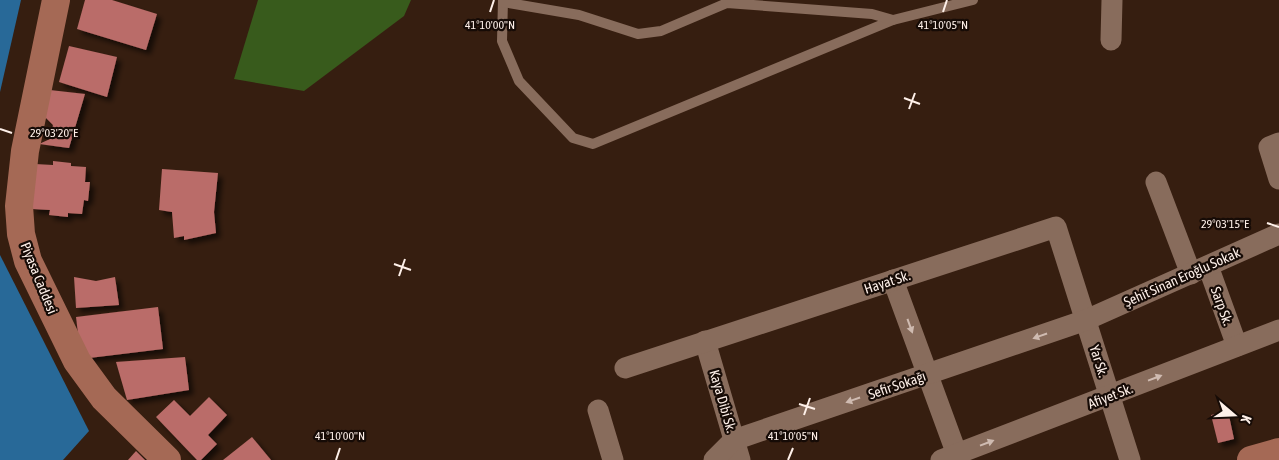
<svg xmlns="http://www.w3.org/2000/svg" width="1279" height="460" viewBox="0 0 1279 460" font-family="'Asap Condensed',sans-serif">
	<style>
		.forest { fill: #385b1c }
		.water { fill: #286998 }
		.building { fill: #ba6c69; filter: url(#shadow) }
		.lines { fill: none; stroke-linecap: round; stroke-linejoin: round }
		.service { stroke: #886c5c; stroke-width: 10 }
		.minor { stroke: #886c5c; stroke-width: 21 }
		.primary { stroke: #a56955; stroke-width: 28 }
		.oneway { fill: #cfbbb1 }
		.ticks { fill: none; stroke: #fef0e9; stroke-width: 2 }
		.labels { text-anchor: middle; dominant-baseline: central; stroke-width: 4.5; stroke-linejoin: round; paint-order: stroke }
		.street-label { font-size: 14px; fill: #fef0e9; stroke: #160b06 }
		.ticks-label { font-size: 12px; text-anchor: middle; fill: #fef0e9; stroke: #160b06; stroke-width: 4.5; stroke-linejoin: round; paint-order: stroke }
	</style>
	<defs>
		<filter id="shadow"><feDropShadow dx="4.5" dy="4.5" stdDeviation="2.5" flood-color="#0009"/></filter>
	</defs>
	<rect width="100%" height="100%" fill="#361e10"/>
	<path class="forest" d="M258,0H411L404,16L304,91L234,79Z"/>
	<g class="water">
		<path d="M0,0H21L0,92Z"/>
		<path d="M0,255L89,431L63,460H0Z"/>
	</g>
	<g class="building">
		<path d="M85,0H112L157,14L146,50L77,29Z"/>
		<path d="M69,46L117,57L107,97L59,82Z"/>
		<path d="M50,90L85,94L69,148L39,144L50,139L53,125L43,115Z"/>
		<path d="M53,161L71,163V166L86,167L85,182H90L88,201L84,200L82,214L68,213V217L49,215L50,210L32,209L35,164L53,165Z"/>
		<path d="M162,169L218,173L214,212L216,233L184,240V236L174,238L172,212L159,210Z"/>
		<path d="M74,277L96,281L115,277L119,305L76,308Z"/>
		<path d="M158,307L163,349L81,359L76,317Z"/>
		<path d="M185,357L189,390L127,400L116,362Z"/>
		<path d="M209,397L227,415L208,435L217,444L201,460H197L156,417L174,400L190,416Z"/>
		<path d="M1228,411L1234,439L1218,443L1211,415Z"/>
		<path d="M252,437L271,460H223Z"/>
		<path d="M136,451L145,460H128Z"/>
	</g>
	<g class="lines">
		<g class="service">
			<path d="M503,0L502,41L519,81L573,138L593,144L893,20L973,0"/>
			<path d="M503,2L579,15L638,34L661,31L727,3L872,14L893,20"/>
		</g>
		<g class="minor">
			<path d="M1111,40L1112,0"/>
			<path d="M1279,143L1269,147L1279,179"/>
			<path d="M1156,182L1191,274"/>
			<path d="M1208,266L1237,346"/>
			<path d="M893,280L959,460"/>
			<path d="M705,341L740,460"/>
			<path d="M625,368L1056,227L1130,460"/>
			<path d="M598,410L613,460"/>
			<path d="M714,460L734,440L1086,320L1279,234"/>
			<path d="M941,460L1279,330"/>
		</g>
		<g class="primary">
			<path d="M56,0L25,151L19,206L21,234L28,261L77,361L104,398L167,460"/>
			<path d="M1251,460L1279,452"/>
		</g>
	</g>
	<defs><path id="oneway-solid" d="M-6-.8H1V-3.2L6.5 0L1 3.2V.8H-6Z" transform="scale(1.25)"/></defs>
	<g class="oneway">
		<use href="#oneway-solid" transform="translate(910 326) rotate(70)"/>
		<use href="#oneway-solid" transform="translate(1040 336) rotate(161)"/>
		<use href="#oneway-solid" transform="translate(1155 378) rotate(-21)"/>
		<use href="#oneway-solid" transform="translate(853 400) rotate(161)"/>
		<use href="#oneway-solid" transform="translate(987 443) rotate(-21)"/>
	</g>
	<path class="ticks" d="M490,12L494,0M943,12L947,0M904,98L920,104M909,109L915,93M0,129L12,133M1267,223L1279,227M394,264L411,270M399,276L405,259M799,404L815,409M804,415L810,398M336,460L340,448M788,460L793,448"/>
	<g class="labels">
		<g class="street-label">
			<text transform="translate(1182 277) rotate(-24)">Şehit Sinan Eroğlu Sokak</text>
			<text transform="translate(39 278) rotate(68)">Piyasa Caddesi</text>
			<text transform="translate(887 282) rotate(-18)">Hayat Sk.</text>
			<text transform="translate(1222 306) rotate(70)">Sarp Sk.</text>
			<text transform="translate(1099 361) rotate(72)">Yar Sk.</text>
			<text transform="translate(897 385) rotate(-19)">Sefir Sokağı</text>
			<text transform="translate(1110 396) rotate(-21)">Afiyet Sk.</text>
			<text transform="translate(723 401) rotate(74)">Kaya Dibi Sk.</text>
		</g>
	</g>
	<g class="ticks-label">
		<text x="490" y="29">41°10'00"N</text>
		<text x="943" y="29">41°10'05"N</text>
		<text x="54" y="137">29°03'20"E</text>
		<text x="1225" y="228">29°03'15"E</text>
		<text x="340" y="440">41°10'00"N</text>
		<text x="793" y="440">41°10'05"N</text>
	</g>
	<g transform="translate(1234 415) rotate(109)" stroke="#160b06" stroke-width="4" paint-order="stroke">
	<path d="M0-4L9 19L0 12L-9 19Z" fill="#fef0e9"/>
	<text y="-8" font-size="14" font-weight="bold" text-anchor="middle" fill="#fef0e9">K</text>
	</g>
</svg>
